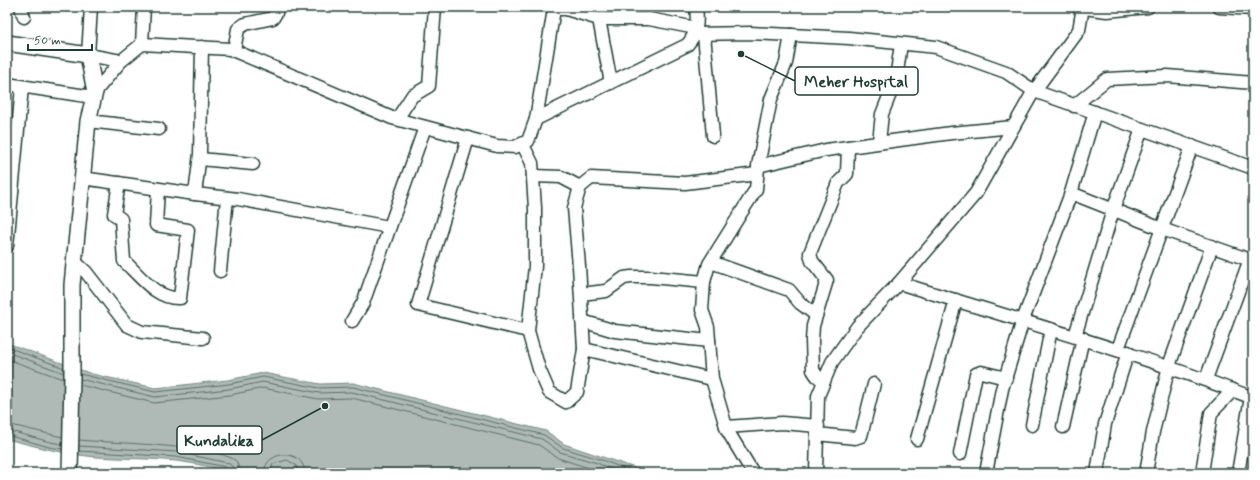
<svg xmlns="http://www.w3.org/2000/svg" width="1260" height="480" viewBox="0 0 1260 480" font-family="Mynerve,sans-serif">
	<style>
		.water { fill: #afbab7; stroke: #758883 }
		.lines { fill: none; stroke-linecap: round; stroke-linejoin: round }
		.shore { stroke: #596f68; stroke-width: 1 }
		.minor-casing { stroke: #1f3d34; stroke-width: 15 }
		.major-casing { stroke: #1f3d34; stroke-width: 18 }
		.minor { stroke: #fff; stroke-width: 12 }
		.major { stroke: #fff; stroke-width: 15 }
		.leader { fill: none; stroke: #1f3d34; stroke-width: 1.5 }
		.callout-dot { fill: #1f3d34; stroke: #fff; stroke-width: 1.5 }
		.callout { fill: #fff; stroke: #1f3d34; stroke-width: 1.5 }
		.callout-label { font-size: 16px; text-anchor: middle; font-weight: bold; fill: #1f3d34 }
	</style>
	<rect width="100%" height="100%" fill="#fff"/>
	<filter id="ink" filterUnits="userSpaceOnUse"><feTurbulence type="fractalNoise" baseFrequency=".025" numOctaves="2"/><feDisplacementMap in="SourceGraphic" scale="8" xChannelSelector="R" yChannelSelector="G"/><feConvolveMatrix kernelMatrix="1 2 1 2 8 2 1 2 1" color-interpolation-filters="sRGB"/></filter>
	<g filter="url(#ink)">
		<path class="water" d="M7,343L92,374L155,388L228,380L263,373L320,384L353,383L546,431L564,444L650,473H292L287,469C245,479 216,466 176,461C149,458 123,459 96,457C65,454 37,447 7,439Z"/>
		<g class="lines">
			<g class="shore">
				<path d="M7,347L64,368"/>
				<path d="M7,352L64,373"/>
				<path d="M7,359L63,379"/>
				<path d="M80,374L155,392L229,384L263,377L319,388L353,387L544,435L563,448L599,459L636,473"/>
				<path d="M80,379L155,397L229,389L263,382L319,393L352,392L542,439L560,452L597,463L620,473"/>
				<path d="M80,385L154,403L230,395L263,388L318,399L352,398L539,445L558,458L604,473"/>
				<path d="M7,424L62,437"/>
				<path d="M7,430L50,442L62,444"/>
				<path d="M7,435L49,447L62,449"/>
				<path d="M79,440C108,443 221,445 237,462L240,473"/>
				<path d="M79,446L177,452L228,463L233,467L234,473"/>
				<path d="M79,451L176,457L226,467L229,473"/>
				<path d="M264,473C265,449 304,448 305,473"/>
				<path d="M270,473L273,464L287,460L296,465L299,473"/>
			</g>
			<g class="minor-casing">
				<g id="minor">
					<path d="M21,7L24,17"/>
					<path d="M91,7L88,55L121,61"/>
					<path d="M1077,7L1107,11L1148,7"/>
					<path d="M1219,7L1253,9"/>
					<path d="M599,19H649L696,28"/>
					<path d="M694,34L750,33L849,38L936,47L1006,72L1034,91L1253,168"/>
					<path d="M704,34L713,136"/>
					<path d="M791,35L786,63L771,99L758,166L826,150L951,133L1013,127"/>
					<path d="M142,44L144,7"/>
					<path d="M234,50L238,29L245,24L273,18L276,13L274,7"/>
					<path d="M7,84L93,97"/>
					<path d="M95,92L121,61L142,44L230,49L392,118L497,146L515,147L528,141L536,119L687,45C697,34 698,22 696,7"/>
					<path d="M1074,106L1107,79L1167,76L1253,83"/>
					<path d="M397,119L412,96L429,86L435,7"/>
					<path d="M536,119L554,9H566L599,19L611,83"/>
					<path d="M88,121L159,129"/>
					<path d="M468,138L418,305L528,331L535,266V208L532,163L523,145"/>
					<path d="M879,142L882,114L896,79L901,44"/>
					<path d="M200,159L253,164"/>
					<path d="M533,176L561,177L580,187"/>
					<path d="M82,178L195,194L200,154L202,47"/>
					<path d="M119,183L114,214L121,219L124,261C140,276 157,300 180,298L188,230L156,225L158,189"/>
					<path d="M1071,193L1162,229L1253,261"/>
					<path d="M195,194L238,199L389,227"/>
					<path d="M7,246L22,87"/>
					<path d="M74,261L86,272L127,325L142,332L203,338"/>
					<path d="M711,262L789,290L800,303L816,315"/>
					<path d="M220,271L227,198"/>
					<path d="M899,283C1018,320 1137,353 1253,398"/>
					<path d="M581,294L606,291L624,278L631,277H651L704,282"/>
					<path d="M352,321L363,303L425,127"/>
					<path d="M582,321L615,331L709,341"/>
					<path d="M528,331L539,369L549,392L566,402L577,392L584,349L579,266L574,208L580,187L591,178L685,183L757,174"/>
					<path d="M1075,336L1113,210L1142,129"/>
					<path d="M584,349L712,379"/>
					<path d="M1118,349L1192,146"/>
					<path d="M1206,379L1250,259"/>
					<path d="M824,381L817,376L813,370L812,340L813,326L827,280L812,261L810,253L838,183L847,174L848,147"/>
					<path d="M1032,425L1051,329"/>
					<path d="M726,427L782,423L818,426"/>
					<path d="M1063,427L1083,338"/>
					<path d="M817,434L855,438L861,436L874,384"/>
					<path d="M917,439L956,300"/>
					<path d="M960,454L976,374L981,372L1006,378"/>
					<path d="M753,473L727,430L712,379L708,327L702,310L704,282L709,264L756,189L758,168"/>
					<path d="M816,473L818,396L832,362L857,327L899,283L976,193L1032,94L1079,30L1083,7"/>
					<path d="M986,473L1002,389L1023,320L1071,193L1095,112"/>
					<path d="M1097,473L1105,424L1128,352"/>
					<path d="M1146,473L1153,432L1169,366L1212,246"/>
					<path d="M1202,473L1211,413L1233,390"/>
					<path d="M1238,473L1251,397"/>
				</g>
			</g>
			<g class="major-casing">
				<path id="major" d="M7,43L88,55L95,92L88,121L72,285V376L70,473"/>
			</g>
			<use href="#minor" class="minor"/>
			<use href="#major" class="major"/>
		</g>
	</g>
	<path class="leader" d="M741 54L795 81M325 406L262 440"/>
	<g class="callout-dot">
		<circle cx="741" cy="54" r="4"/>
		<circle cx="325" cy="406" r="4"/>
	</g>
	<g class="callout">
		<rect x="795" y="67" width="123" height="28" rx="4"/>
		<rect x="177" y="426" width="85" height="28" rx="4"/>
	</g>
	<g class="callout-label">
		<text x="856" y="87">Meher Hospital</text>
		<text x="219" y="446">Kundalika</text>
	</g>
	<rect width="1260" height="480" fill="none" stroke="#fff" stroke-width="24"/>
	<rect x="12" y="12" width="1236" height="456" fill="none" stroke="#1f3d34" stroke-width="1.5" filter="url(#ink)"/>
	<path d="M28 44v6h64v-6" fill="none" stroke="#1f3d34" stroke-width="2"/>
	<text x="34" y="44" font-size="12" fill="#1f3d34" stroke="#ffffff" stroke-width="3" paint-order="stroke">50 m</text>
</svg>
